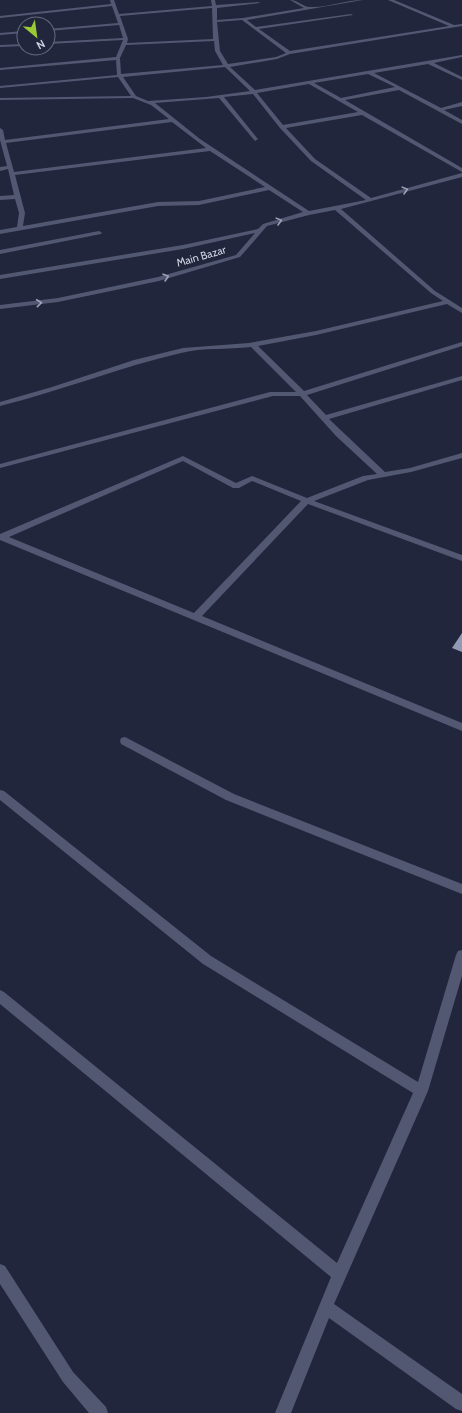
<svg xmlns="http://www.w3.org/2000/svg" width="462" height="1413" viewBox="0 0 462 1413" font-family="Cabin,sans-serif">
	<style>
		.building { fill: #9299b5 }
		.lines { fill: none; stroke-linecap: round; stroke-linejoin: round }
		.street { fill: #525871; fill-rule: evenodd }
		.oneway { stroke: #9da2b5 }
		.labels { text-anchor: middle; dominant-baseline: central; stroke-width: 4; stroke-linejoin: round; paint-order: stroke }
		.far-street-label { font-size: 11px; fill: #cfd3e2; stroke: #22263c }
	</style>
	<rect width="100%" height="100%" fill="#22263c"/>
	<path class="building" d="M462,633V652L452,648Z"/>
	<g class="lines">
		<g class="street">
			<path d="M110,0H114L119,14L212,6L211,0H215L216,5L258,2L260,3L217,8V20L243,18L304,8L290,0C298,0 303,7 310,7C327,8 345,0 363,0L247,20L256,27L351,14L353,15L259,29L290,51L449,26L388,0H394L454,25L462,24V26L290,54L277,59L230,67L255,90L462,55V57L434,63L462,77V80L428,64L374,73L441,108L462,102V106L444,110L462,120V124L399,90L345,100L462,168V172L362,115L286,128L315,159L371,198L462,173V177L341,209L435,291L462,308V313L447,304L316,335L258,346L304,391L462,342V346L307,395L326,415L462,376V380L329,419L385,472L410,468L462,453V458L411,472L368,480L314,501L462,555V561L308,504L202,616L462,723V731L0,540V534L183,456L236,483L252,476L307,498L363,476L377,474L336,436L300,396H273L0,468V464L270,392H296L251,347C228,350 203,347 181,353C120,367 61,391 0,406V402L52,387L134,360L183,348L249,343L316,331L443,301L431,293L335,210L309,215L267,226L240,257L159,281L58,302L0,309V305L58,298L158,277L236,255L255,233L183,249L0,279V275L183,245L258,229L263,224L303,212L269,190L199,205L158,206L0,234V230L17,227L19,213L15,199L0,200V196L14,195L8,169L0,171V167L7,166L0,140V128L3,130L5,140L169,119L151,105L133,98L0,100V98L131,96L118,77L0,88V86L117,75L116,60L0,70V68L116,57L123,40L48,44V42L123,38L119,25L48,31V29L118,23L112,6L0,18V16L111,4ZM212,8L213,39L127,43L128,39L120,16ZM242,20L286,53L276,57L228,64L220,51L217,22ZM214,41L215,51L223,65L121,74L120,58L126,45ZM225,67L250,91L206,97L148,101L136,96L123,77ZM368,74L395,87L341,98L314,83ZM309,84L358,112L283,125L257,93ZM253,94L280,128L311,161L366,200L309,211L200,139L155,103L219,98L255,141L258,139L257,138L224,97ZM172,122L206,148L14,172L6,143ZM210,151L265,187L199,201L158,202L23,226L25,213L15,175ZM183,461L233,488H239L252,481L301,501L194,613L9,537Z"/>
			<path d="M24,31V33L0,35V33Z"/>
			<path d="M24,44V46L0,47V45Z"/>
			<path d="M99,231L102,233L101,234L0,254V250Z"/>
			<path d="M125,737L234,794L462,884V894L226,800L121,744L120,741L121,738Z"/>
			<path d="M0,790L4,791L211,956L418,1082L456,955L458,951L462,950V976L428,1091L334,1304L462,1394V1411L456,1409L329,1318L291,1413H275L331,1277L0,1004V990L4,992L337,1263L413,1093L203,964L0,800Z"/>
			<path d="M0,1264L5,1266L73,1372L106,1407L108,1413H89L63,1382L0,1284Z"/>
		</g>
	</g>
	<defs><path id="oneway-chevron" d="M-2-3.5L2.5 0L-2 3.5" fill="none" stroke-width="1.6" stroke-linecap="round" stroke-linejoin="round"/></defs>
	<g class="oneway">
		<use href="#oneway-chevron" transform="translate(405 190) rotate(-15)"/>
		<use href="#oneway-chevron" transform="translate(279 221) rotate(-15)"/>
		<use href="#oneway-chevron" transform="translate(166 277) rotate(-16)"/>
		<use href="#oneway-chevron" transform="translate(39 303) rotate(-6)"/>
	</g>
	<g class="labels">
		<g class="far-street-label">
			<text transform="translate(201 256) rotate(-16)">Main Bazar</text>
		</g>
	</g>
	<g transform="translate(36 36) rotate(151)"><circle r="19" fill="#22263c" stroke="#676b7e"/>
	<path d="M0-3L7 15L0 10L-7 15Z" fill="#9acb34"/>
	<text y="-6" font-size="11" font-weight="bold" text-anchor="middle" fill="#cfd3e2">N</text>
	</g>
</svg>
